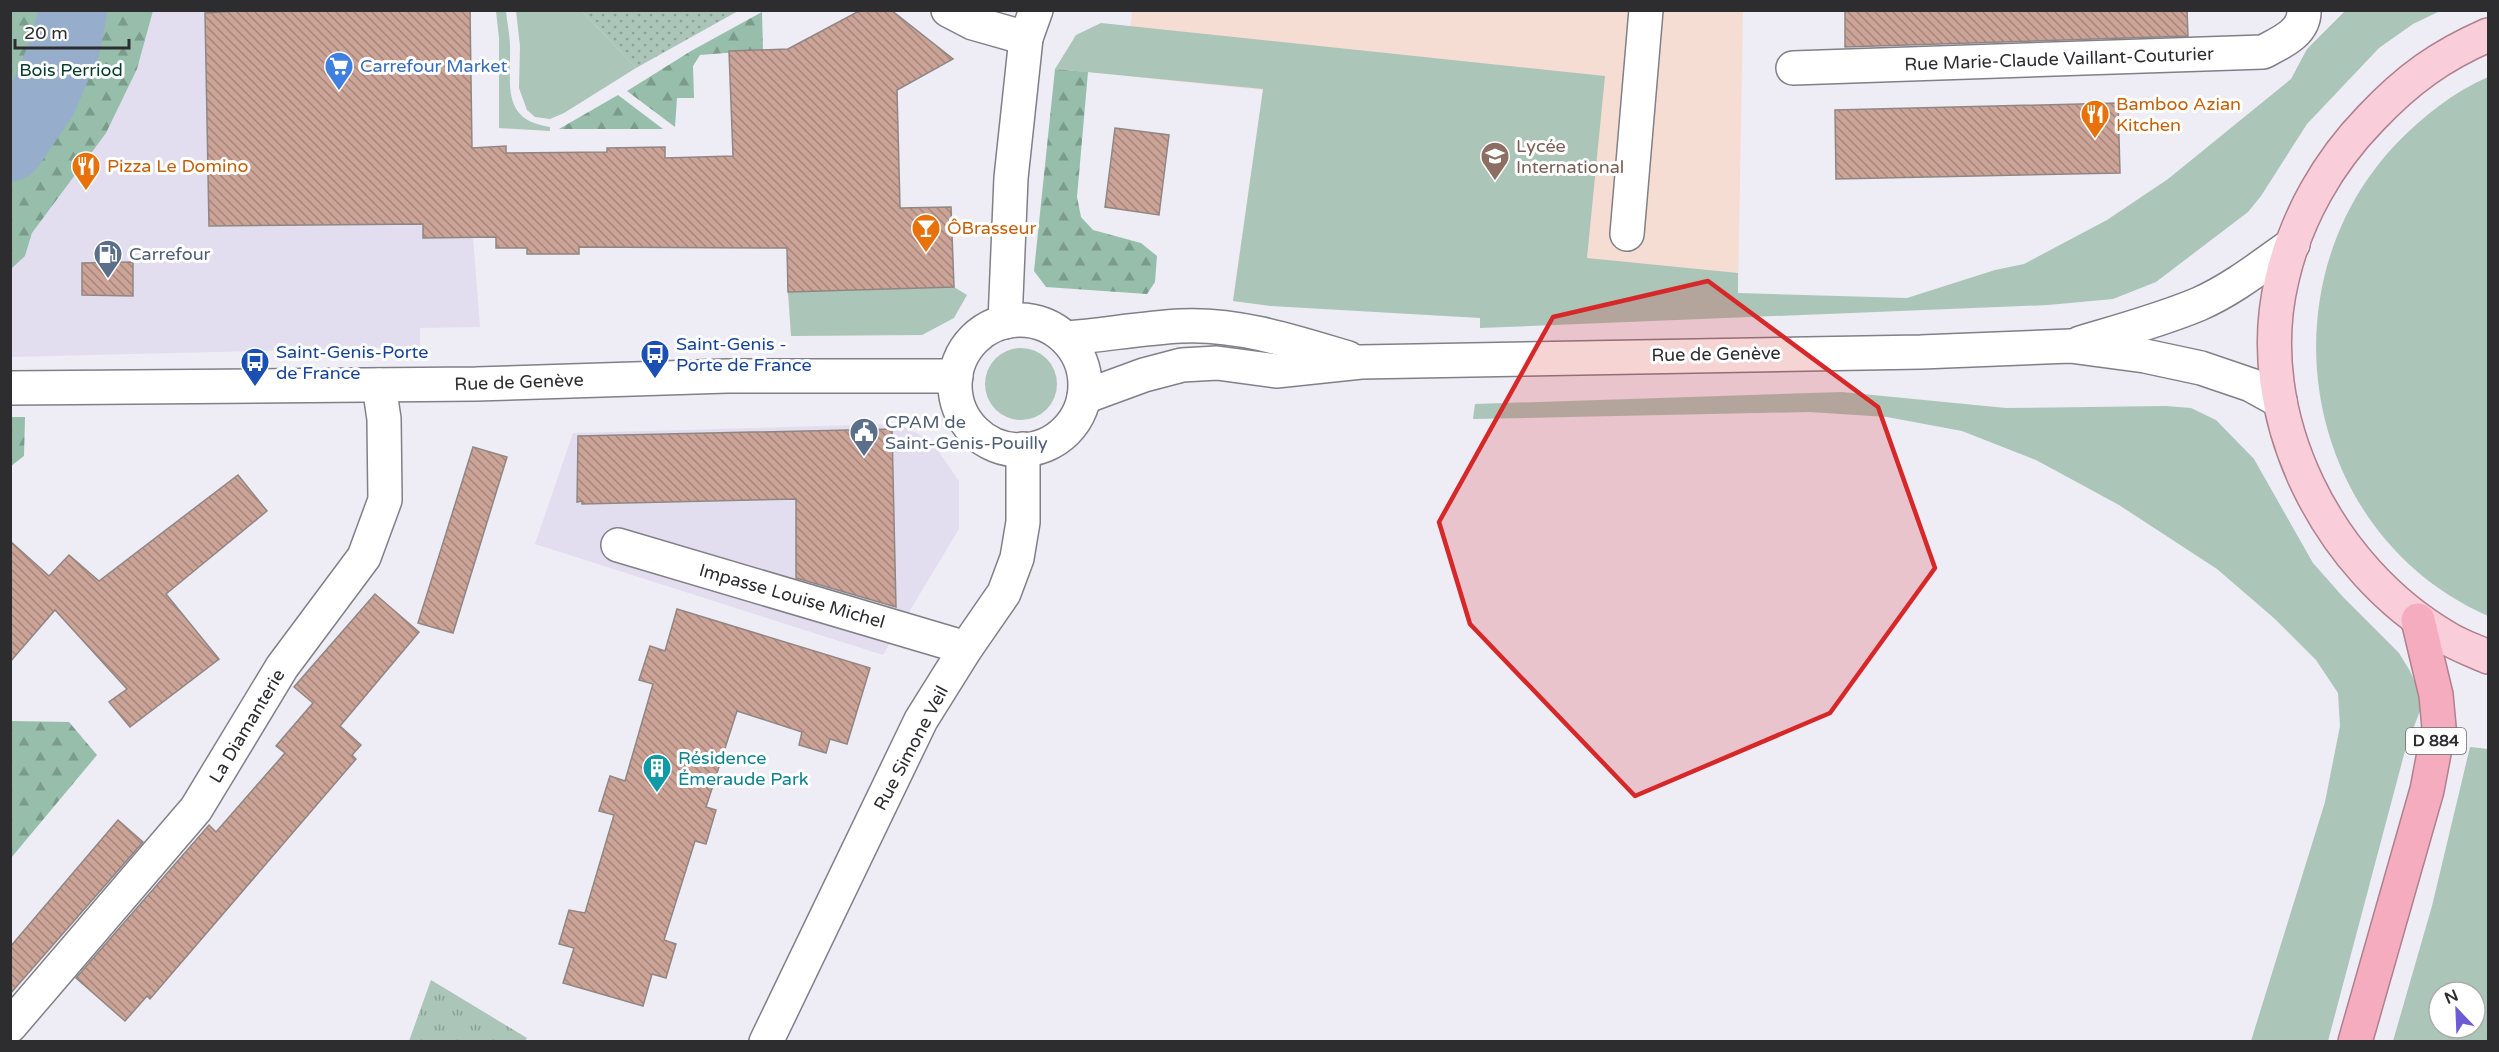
<svg xmlns="http://www.w3.org/2000/svg" width="2499" height="1052" viewBox="0 0 2499 1052" font-family="'Varela Round',sans-serif">
	<style>
		.built { fill: #e2deef }
		.education { fill: #f6ddd4 }
		.grass { fill: #abc5b8; fill-rule: evenodd }
		.forest { fill: url(#forest-firs) }
		.park { fill: url(#park-tufts) }
		.garden { fill: url(#garden-dots) }
		.lines { fill: none; stroke-linecap: round; stroke-linejoin: round }
		.river { stroke: #96aecc; stroke-width: 69 }
		.building { fill: url(#building-back-hatch); stroke: #908784; stroke-width: 1.5 }
		.minor-casing { stroke: #817f88; stroke-width: 36 }
		.major-casing { stroke: #af808d; stroke-width: 36 }
		.highway-casing { stroke: #af808d; stroke-width: 36 }
		.minor { stroke: #fff; stroke-width: 33 }
		.major { stroke: #f9cdd9; stroke-width: 33 }
		.highway { stroke: #f5acbf; stroke-width: 33 }
		.marked { fill: #d62828; fill-opacity: 0.2; stroke: #d62828; stroke-width: 4.5; stroke-linejoin: round }
		.labels { text-anchor: middle; dominant-baseline: central; stroke-width: 6; stroke-linejoin: round; paint-order: stroke }
		.shield { fill: #fff; stroke: #6c6c6e; stroke-width: 1.5 }
		.shield-label { font-size: 16px; font-weight: bold; fill: #2d2d30 }
		.street-label { font-size: 18px; fill: #2d2d30; stroke: #fff }
		.shop-label { font-size: 18px; fill: #366cbe; stroke: #fff; text-anchor: start }
		.park-label { font-size: 18px; fill: #053c29; stroke: #fff }
		.food-label { font-size: 18px; fill: #c56008; stroke: #fff; text-anchor: start }
		.education-label { font-size: 18px; fill: #785e54; stroke: #fff; text-anchor: start }
		.service-label { font-size: 18px; fill: #4e5e75; stroke: #fff; text-anchor: start }
		.transit-label { font-size: 18px; fill: #164399; stroke: #fff; text-anchor: start }
		.culture-label { font-size: 18px; fill: #0d838f; stroke: #fff; text-anchor: start }
	</style>
	<defs>
		<pattern id="forest-firs" width="22" height="20" patternUnits="userSpaceOnUse" patternTransform="scale(1.5)"><rect width="22" height="20" fill="#96beaa"/><path d="M5 1l3.5 6h-7zM16 11l3.5 6h-7z" fill="#7b9b8b"/></pattern>
		<pattern id="park-tufts" width="24" height="20" patternUnits="userSpaceOnUse" patternTransform="scale(1.5)"><rect width="24" height="20" fill="#abc5b8"/><path d="M3 7l-1-3M5 7V3M7 7l1-3M15 17l-1-3M17 17v-4M19 17l1-3" fill="none" stroke="#8ca096"/></pattern>
		<pattern id="garden-dots" width="8" height="8" patternUnits="userSpaceOnUse" patternTransform="scale(1.5)"><rect width="8" height="8" fill="#abc5b8"/><path d="M2 2h.1M6 6h.1" fill="none" stroke="#8ca096" stroke-width="1.8" stroke-linecap="round"/></pattern>
		<pattern id="building-back-hatch" width="6" height="6" patternUnits="userSpaceOnUse" patternTransform="scale(1.5)"><rect width="6" height="6" fill="#cca397"/><path d="M-1 5l2 2M0 0l6 6M5-1l2 2" fill="none" stroke="#a6857c"/></pattern>
	</defs>
	<rect width="100%" height="100%" fill="#eeecf5"/>
	<g class="built">
		<path d="M153,11H470L473,237L480,327L420,328V347L11,357V269L25,256L32,233L137,69Z"/>
		<path d="M897,424L930,439L959,481V529L883,655L535,544L573,433Z"/>
	</g>
	<path class="education" d="M1132,11H1743L1738,293L1271,306L1233,301L1263,90L1125,76Z"/>
	<g class="grass">
		<path d="M496,11H506C507,23 510,35 510,47C511,85 501,120 550,127V131L499,128V38Z"/>
		<path d="M516,11H582L636,68L564,113L550,119L535,117L527,110L519,88L520,46Z"/>
		<path d="M2345,11H2440L2413,24L2379,48L2307,124L2261,196L2248,212L2156,282L2113,299L2048,305L1480,328V318L1271,306L1233,301L1263,89L1055,69L1076,35L1101,23L1605,76L1587,258L1738,273V293L1907,298L1995,270L2024,264L2107,220L2168,179L2291,79L2307,49Z"/>
		<path d="M2488,77V616C2303,535 2259,287 2397,143C2423,116 2454,92 2488,77Z"/>
		<path d="M954,287L967,295L954,318L922,335L791,336L788,292Z"/>
		<circle cx="1021" cy="384" r="36"/>
		<path d="M1842,392L2006,408L2166,406L2191,408L2216,420L2254,459L2313,563L2344,598L2399,653L2410,671L2418,689L2420,711L2406,747L2328,1041H2251L2325,802L2340,726L2338,693L2316,660L2275,619L2217,569L2119,505L2036,460L1962,431L1887,417L1809,412L1473,419L1475,404Z"/>
		<path d="M2470,747L2488,749V1041H2393L2432,906ZM2439,992H2475V1028H2439Z"/>
	</g>
	<g class="forest">
		<path d="M11,10L153,11L137,69L106,133L32,233L25,256L11,269Z"/>
		<path d="M762,12L763,50L700,55L693,66L694,98H677L675,127L627,91L691,51Z"/>
		<path d="M1055,69L1088,72L1077,197L1081,217L1093,230L1141,243L1157,256L1155,282L1147,294L1046,287L1034,271Z"/>
		<path d="M618,95L663,129H559Z"/>
		<path d="M11,417H25L24,456L11,466Z"/>
		<path d="M11,721L69,722L97,755L11,858Z"/>
	</g>
	<path class="park" d="M431,980L527,1038L525,1041H409Z"/>
	<path class="garden" d="M582,11H738L636,68Z"/>
	<g class="lines">
		<path class="river" d="M10,147L43,98L66,45L73,10"/>
	</g>
	<g class="building">
		<path d="M252,10H470L472,148L506,146V153L607,152V148L665,147V158L733,156L729,51L788,49L861,10H891L953,59L897,90L900,208L951,207L954,287L788,292L787,248L579,247V254H527V248H496V237L423,238V224L209,226L205,13Z"/>
		<path d="M1845,10H2187L2188,36L1845,47Z"/>
		<path d="M2118,103L2120,173L1836,179L1835,110Z"/>
		<path d="M1115,128L1169,135L1159,215L1105,207Z"/>
		<path d="M133,262V296L82,295V263Z"/>
		<path d="M892,429L896,607L796,578V499L582,504V501L577,502L578,436Z"/>
		<path d="M473,447L507,457L453,633L418,623Z"/>
		<path d="M238,475L267,511L166,594L219,659L130,727L109,702L127,689L55,610L10,662V541L49,576L69,555L99,581Z"/>
		<path d="M375,594L419,632L340,726L361,745L352,755L356,759L150,999L147,996L125,1021L76,978L209,825L216,832L285,753L276,746L313,703L294,687Z"/>
		<path d="M677,609L870,668L847,744L830,739L826,753L799,745L802,732L737,711L706,807L716,810L706,844L695,841L664,940L676,944L666,978L652,974L643,1006L563,983L574,948L559,944L569,910L585,913L614,815L599,811L610,776L625,781L653,684L639,680L650,646L665,651Z"/>
		<path d="M118,820L143,842L10,994V947Z"/>
	</g>
	<g class="lines">
		<g class="minor-casing">
			<g id="minor">
				<path d="M948,10L973,23L1026,38"/>
				<path d="M1793,68L2263,52C2280,43 2305,33 2304,10"/>
				<path d="M1627,234L1646,10"/>
				<circle cx="1020" cy="385" r="65"/>
				<path d="M1005,322L1011,178L1026,38L1036,10"/>
				<path d="M1066,338C1104,335 1142,328 1181,326C1237,323 1295,342 1348,358"/>
				<path d="M2080,343C2120,331 2161,320 2199,304C2233,289 2263,265 2293,244"/>
				<path d="M10,388L476,384L727,376H956"/>
				<path d="M1084,397L1144,375L1182,365L1217,363L1276,371L1361,362L1921,352L2070,346L2145,356L2201,368L2251,385L2280,401"/>
				<path d="M618,545L966,648"/>
				<path d="M10,1026L196,809L282,667L364,557L385,500L384,419L379,385"/>
				<path d="M766,1042L921,720L966,648L1004,593L1017,558L1023,522V449"/>
			</g>
		</g>
		<g class="major-casing">
			<path id="major" d="M2488,35C2440,56 2408,79 2371,118C2328,162 2296,218 2282,279C2249,416 2328,569 2447,638C2460,646 2475,651 2488,657"/>
		</g>
		<g class="highway-casing">
			<path id="highway" d="M2355,1042L2427,790L2439,727L2436,695L2418,620"/>
		</g>
		<use href="#minor" class="minor"/>
		<use href="#major" class="major"/>
		<use href="#highway" class="highway"/>
	</g>
	<path class="marked" d="M1708,281L1878,407L1935,568L1830,713L1635,796L1470,624L1439,522L1553,317Z"/>
	<defs>
		<g id="supermarket-pin" transform="scale(1.5)"><path d="M0 17L-7.5 6A9.5 9.5 0 1 1 7.5 6Z" fill="#3f7fe0" stroke="#fff"/><path d="M-6-5.5h2.5l.6 2H6L4.5 2H-2.5L-4.4-4H-6ZM-1.5 3.2a1.3 1.3 0 1 0 .1 0ZM3 3.2a1.3 1.3 0 1 0 .1 0Z" fill="#fff"/></g>
		<g id="restaurant-pin" transform="scale(1.5)"><path d="M0 17L-7.5 6A9.5 9.5 0 1 1 7.5 6Z" fill="#e8710a" stroke="#fff"/><path d="M-5-6h1v4h1v-4h1v4h1v-4h1v5L-1.5 .5V6h-2V.5L-5-1ZM5-6V6H3V1.5H1.5Q1.5-4 5-6Z" fill="#fff"/></g>
		<g id="school-pin" transform="scale(1.5)"><path d="M0 17L-7.5 6A9.5 9.5 0 1 1 7.5 6Z" fill="#8d6e63" stroke="#fff"/><path d="M0-5L7-2L0 1L-7-2ZM-4 1L0 2.5L4 1V4Q0 6-4 4Z" fill="#fff"/></g>
		<g id="bar-pin" transform="scale(1.5)"><path d="M0 17L-7.5 6A9.5 9.5 0 1 1 7.5 6Z" fill="#e8710a" stroke="#fff"/><path d="M-6-5H6L.8 .8V4.5H3.5V6h-7V4.5H-.8V.8Z" fill="#fff"/></g>
		<g id="fuel-pin" transform="scale(1.5)"><path d="M0 17L-7.5 6A9.5 9.5 0 1 1 7.5 6Z" fill="#5c6f8a" stroke="#fff"/><path d="M-5.5-6h7V0h2V4h1.3V-2.5L3-4.5l.8-.8L6-3V5H2.5V1h-1V6h-7ZM-4.2-4.7v3.2H.2V-4.7Z" fill="#fff"/></g>
		<g id="bus-pin" transform="scale(1.5)"><path d="M0 17L-7.5 6A9.5 9.5 0 1 1 7.5 6Z" fill="#1a4fb4" stroke="#fff"/><path d="M-5-6H5V4H4V6H2V4H-2V6H-4V4H-5ZM-3.5-4V0h7V-4ZM-3.5 1.2v1.5H-2V1.2ZM2 1.2v1.5H3.5V1.2Z" fill="#fff"/></g>
		<g id="civic-pin" transform="scale(1.5)"><path d="M0 17L-7.5 6A9.5 9.5 0 1 1 7.5 6Z" fill="#5c6f8a" stroke="#fff"/><path d="M-.6-6.5H3V-4.5H.6V-3L4-1V1h2V6H-6V1h2V-1L-.6-3ZM-1.2 2.5V6h2.4V2.5Z" fill="#fff"/></g>
		<g id="building-pin" transform="scale(1.5)"><path d="M0 17L-7.5 6A9.5 9.5 0 1 1 7.5 6Z" fill="#0f9aa8" stroke="#fff"/><path d="M-4-6H4V6H1V3H-1V6H-4ZM-2.5-4.3h1.7v1.8h-1.7ZM.8-4.3h1.7v1.8H.8ZM-2.5-1h1.7V.8h-1.7ZM.8-1h1.7V.8H.8Z" fill="#fff"/></g>
	</defs>
	<g fill-rule="evenodd">
		<use href="#supermarket-pin" x="339" y="66"/>
		<use href="#restaurant-pin" x="2095" y="114"/>
		<use href="#school-pin" x="1495" y="156"/>
		<use href="#restaurant-pin" x="86" y="166"/>
		<use href="#bar-pin" x="926" y="228"/>
		<use href="#fuel-pin" x="108" y="254"/>
		<use href="#bus-pin" x="655" y="354"/>
		<use href="#bus-pin" x="255" y="362"/>
		<use href="#civic-pin" x="864" y="432"/>
		<use href="#building-pin" x="657" y="768"/>
	</g>
	<g class="labels">
		<rect class="shield" x="2406" y="728" width="60" height="26" rx="4.5"/>
		<g class="shield-label">
			<text x="2436" y="741">D 884</text>
		</g>
		<g class="street-label">
			<text transform="translate(2059 59) rotate(-2)">Rue Marie-Claude Vaillant-Couturier</text>
			<text transform="translate(1716 354) rotate(-1)">Rue de Genève</text>
			<text transform="translate(519 382) rotate(-2)">Rue de Genève</text>
			<text transform="translate(792 596) rotate(16)">Impasse Louise Michel</text>
			<text transform="translate(247 726) rotate(-59)">La Diamanterie</text>
			<text transform="translate(911 748) rotate(-62)">Rue Simone Veil</text>
		</g>
		<g class="shop-label">
			<text x="360" y="66">Carrefour Market</text>
		</g>
		<g class="park-label">
			<text x="71" y="70">Bois Perriod</text>
		</g>
		<g class="food-label">
			<text x="2116" y="104">Bamboo Azian<tspan x="2116" dy="21">Kitchen</tspan></text>
			<text x="107" y="166">Pizza Le Domino</text>
			<text x="947" y="228">ÔBrasseur</text>
		</g>
		<g class="education-label">
			<text x="1516" y="146">Lycée<tspan x="1516" dy="21">International</tspan></text>
		</g>
		<g class="service-label">
			<text x="129" y="254">Carrefour</text>
			<text x="885" y="422">CPAM de<tspan x="885" dy="21">Saint-Genis-Pouilly</tspan></text>
		</g>
		<g class="transit-label">
			<text x="676" y="344">Saint-Genis -<tspan x="676" dy="21">Porte de France</tspan></text>
			<text x="276" y="352">Saint-Genis-Porte<tspan x="276" dy="21">de France</tspan></text>
		</g>
		<g class="culture-label">
			<text x="678" y="758">Résidence<tspan x="678" dy="21">Émeraude Park</tspan></text>
		</g>
	</g>
	<rect width="2499" height="1052" fill="none" stroke="#2d2d30" stroke-width="24"/>
	<g transform="translate(2457 1010) rotate(337)"><circle r="28" fill="#ffffff" stroke="#ababac" stroke-width="1.5"/>
	<path d="M0-4.5L10 22L0 15L-10 22Z" fill="#6c5bd5"/>
	<text y="-9" font-size="16" font-weight="bold" text-anchor="middle" fill="#2d2d30">N</text>
	</g>
	<path d="M15 39v9h114v-9" fill="none" stroke="#2d2d30" stroke-width="3"/>
	<text x="24" y="39" font-size="18" fill="#2d2d30" stroke="#ffffff" stroke-width="4.5" paint-order="stroke">20 m</text>
</svg>
